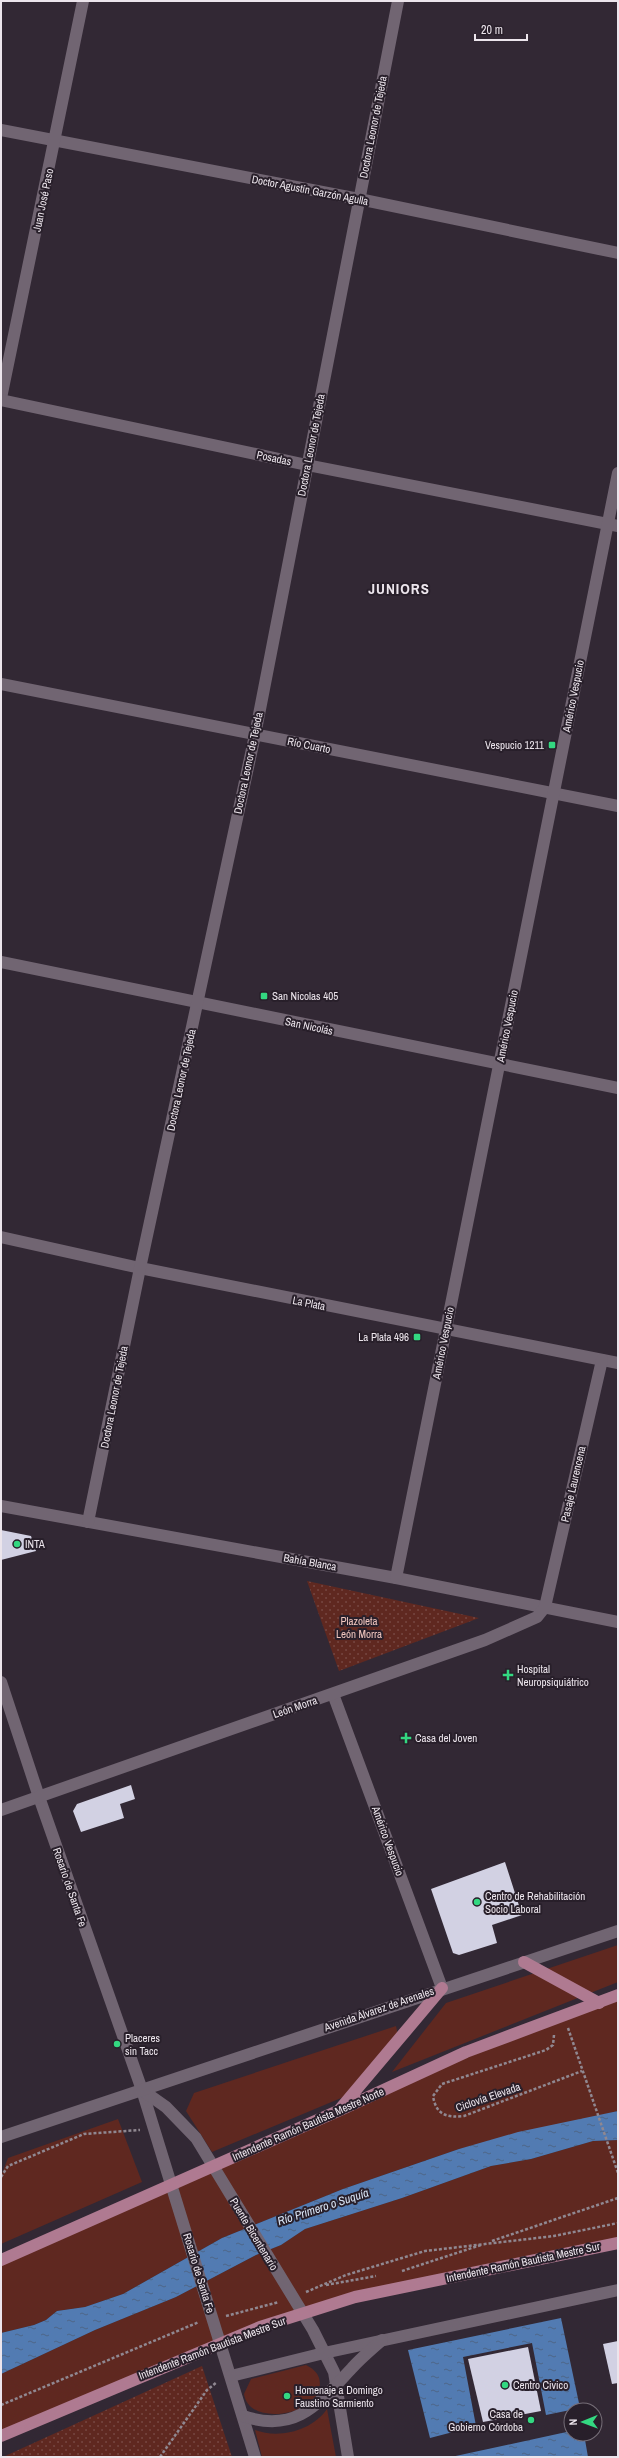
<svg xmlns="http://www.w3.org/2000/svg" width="619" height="2458" viewBox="0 0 619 2458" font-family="'Archivo Narrow',sans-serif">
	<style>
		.grass { fill: #5f2820 }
		.park { fill: url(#park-dots) }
		.water { fill: url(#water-ripples) }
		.building { fill: #d2d1e3 }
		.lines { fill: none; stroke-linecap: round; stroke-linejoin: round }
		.path { stroke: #908891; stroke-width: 2.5; stroke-dasharray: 3 2; stroke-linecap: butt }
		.minor { stroke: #716572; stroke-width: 12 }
		.major { stroke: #af7a91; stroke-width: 12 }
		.poi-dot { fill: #33d881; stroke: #281f2a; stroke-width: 1.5 }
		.labels { text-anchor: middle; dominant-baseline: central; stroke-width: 4; stroke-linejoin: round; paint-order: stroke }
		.street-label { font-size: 11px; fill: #ece5ec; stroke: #281f2a }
		.poi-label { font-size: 11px; fill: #ece5ec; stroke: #281f2a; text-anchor: start }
		.park-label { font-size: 11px; fill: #f2c7bf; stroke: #281f2a }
		.water-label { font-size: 12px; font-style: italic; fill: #d9e5f5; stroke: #281f2a }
		.district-label { font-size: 15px; font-weight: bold; letter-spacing: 1px; fill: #ece5ec; stroke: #281f2a }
	</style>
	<defs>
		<pattern id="park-dots" width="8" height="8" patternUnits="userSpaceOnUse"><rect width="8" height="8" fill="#5f2820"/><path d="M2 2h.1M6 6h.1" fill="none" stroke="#764741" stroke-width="1.8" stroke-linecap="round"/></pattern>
		<pattern id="water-ripples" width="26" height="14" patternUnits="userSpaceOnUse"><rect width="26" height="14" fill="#527bb2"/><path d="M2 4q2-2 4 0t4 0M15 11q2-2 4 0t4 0" fill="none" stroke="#4e6587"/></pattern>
	</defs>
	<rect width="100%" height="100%" fill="#322834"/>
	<g class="grass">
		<path d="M618,1945V1982L392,2072L446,2003Z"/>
		<path d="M618,1995V2111L459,2149L343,2189L222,2238L123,2294L85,2307L57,2311L46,2320L34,2325L1,2333V2260L338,2111Z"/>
		<path d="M396,2026L399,2040L353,2093L212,2152L186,2111L194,2093Z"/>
		<path d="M118,2119L142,2182L1,2244V2176L8,2158Z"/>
		<path d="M618,2140V2243L355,2297L260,2327L1,2436V2374L95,2330L176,2297L256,2255L281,2245L305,2229L402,2198L491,2166L531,2159L593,2141Z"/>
		<path d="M306,2365C312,2368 317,2372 319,2378C329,2413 249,2430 244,2394L251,2379Z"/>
		<path d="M327,2409L336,2457H262L255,2430C279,2439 312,2431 327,2409Z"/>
	</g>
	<g class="park">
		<path d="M307,1581L479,1618L339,1671Z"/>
		<path d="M202,2366L232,2457H3Z"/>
	</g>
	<g class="water">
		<path d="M618,2111V2140L593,2141L531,2159L491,2166L402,2198L305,2229L281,2245L256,2255L176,2297L95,2330L1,2374V2333L34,2325L46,2320L57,2311L85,2307L123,2294L222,2238L343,2189L459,2149L518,2132Z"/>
		<path d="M561,2318L580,2408L546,2415L532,2343L463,2357L476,2426L430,2438L408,2350Z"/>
		<path d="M571,2431V2434H584L588,2457H451Z"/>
	</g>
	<g class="building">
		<path d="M1,1530L31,1536L36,1551L1,1560Z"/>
		<path d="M131,1785L135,1799L120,1804L124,1818L81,1832L73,1811L77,1804Z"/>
		<path d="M505,1862L522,1915L492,1925L497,1943L459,1955L453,1953L431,1889Z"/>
		<path d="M618,2341V2383L612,2384L603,2344Z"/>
		<path d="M528,2347L541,2411L483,2422L468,2359Z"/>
	</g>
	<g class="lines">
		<g class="path">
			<path d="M568,2028L618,2173"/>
			<path d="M554,2035L553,2045L546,2050L442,2084L433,2096C436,2115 447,2118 464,2116L582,2071"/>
			<path d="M1,2177L8,2166L84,2134L140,2130"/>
			<path d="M492,2241L618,2198"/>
			<path d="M402,2271L481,2245"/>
			<path d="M326,2285L376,2276"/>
			<path d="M306,2292L346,2275L425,2251L554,2236L618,2223"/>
			<path d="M226,2316L279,2302"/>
			<path d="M1,2405L199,2322"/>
			<path d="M160,2457L207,2390L217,2382"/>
		</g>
		<g class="minor">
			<path d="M1,130L359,199L618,253"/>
			<path d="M1,398L83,1"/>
			<path d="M1,400L307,465L618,526"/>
			<path d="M1,684L618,806"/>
			<path d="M1,962L618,1088"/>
			<path d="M1,1237L140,1268L618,1363"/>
			<path d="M1,1506L396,1578L618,1622"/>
			<path d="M88,1522L140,1268L255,735L398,1"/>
			<path d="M396,1578L618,473"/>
			<path d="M1,1682L39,1797L142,2090L255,2457"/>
			<path d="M333,1694L442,1988"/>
			<path d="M1,1810L485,1640L537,1617L545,1607L602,1360"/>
			<path d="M142,2090L166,2107L196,2138L313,2330L334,2372L348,2457"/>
			<path d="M1,2137L618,1931"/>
			<path d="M231,2376L324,2353L618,2290"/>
			<path d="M243,2416C297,2434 319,2403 352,2368C361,2358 372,2349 382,2340"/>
		</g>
		<g class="major">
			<path d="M524,1962L599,2003"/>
			<path d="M340,2109L442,1988"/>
			<path d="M1,2260L338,2111L466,2052L618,1995"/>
			<path d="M1,2436L260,2327L355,2297L618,2243"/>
		</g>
	</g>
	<g class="poi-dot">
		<rect x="548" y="741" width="8" height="8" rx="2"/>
		<rect x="260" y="992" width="8" height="8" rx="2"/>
		<rect x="413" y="1333" width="8" height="8" rx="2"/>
		<circle cx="17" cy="1544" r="4"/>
		<path d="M506 1669h4v4h4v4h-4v4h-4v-4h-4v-4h4z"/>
		<path d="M404 1732h4v4h4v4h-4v4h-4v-4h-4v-4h4z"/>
		<circle cx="477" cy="1902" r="4"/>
		<circle cx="117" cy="2044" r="4"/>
		<circle cx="505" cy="2385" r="4"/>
		<circle cx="287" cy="2396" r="4"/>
		<circle cx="531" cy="2420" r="4"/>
	</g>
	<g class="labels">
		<g class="street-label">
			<text transform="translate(373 127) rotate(-79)">Doctora Leonor de Tejeda</text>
			<text transform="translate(310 190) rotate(11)">Doctor Agustín Garzón Agulla</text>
			<text transform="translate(43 200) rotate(-78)">Juan José Paso</text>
			<text transform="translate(311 445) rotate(-79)">Doctora Leonor de Tejeda</text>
			<text transform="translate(274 458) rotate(12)">Posadas</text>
			<text transform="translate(573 696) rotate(-79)">Américo Vespucio</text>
			<text transform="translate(309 745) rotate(11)">Río Cuarto</text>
			<text transform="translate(248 763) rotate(-78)">Doctora Leonor de Tejeda</text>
			<text transform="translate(309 1026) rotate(12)">San Nicolás</text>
			<text transform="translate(507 1026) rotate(-79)">Américo Vespucio</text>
			<text transform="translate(181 1080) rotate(-78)">Doctora Leonor de Tejeda</text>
			<text transform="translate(309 1303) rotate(11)">La Plata</text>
			<text transform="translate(443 1343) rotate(-79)">Américo Vespucio</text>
			<text transform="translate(114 1397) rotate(-79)">Doctora Leonor de Tejeda</text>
			<text transform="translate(573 1484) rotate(-77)">Pasaje Laurencena</text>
			<text transform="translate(310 1562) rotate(10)">Bahía Blanca</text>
			<text transform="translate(295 1707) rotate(-19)">León Morra</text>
			<text transform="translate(388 1841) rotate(70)">Américo Vespucio</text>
			<text transform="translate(70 1887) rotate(71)">Rosario de Santa Fe</text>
			<text transform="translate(379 2009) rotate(-19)">Avenida Álvarez de Arenales</text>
			<text transform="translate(488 2097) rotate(-19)">Ciclovía Elevada</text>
			<text transform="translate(308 2124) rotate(-24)">Intendente Ramón Bautista Mestre Norte</text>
			<text transform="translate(254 2234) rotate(59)">Puente Bicentenario</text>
			<text transform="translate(523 2262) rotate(-12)">Intendente Ramón Bautista Mestre Sur</text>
			<text transform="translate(199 2273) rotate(73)">Rosario de Santa Fe</text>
			<text transform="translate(212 2348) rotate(-21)">Intendente Ramón Bautista Mestre Sur</text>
		</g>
		<g class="poi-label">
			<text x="544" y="745" text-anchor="end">Vespucio 1211</text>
			<text x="272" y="996">San Nicolas 405</text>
			<text x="409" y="1337" text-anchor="end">La Plata 496</text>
			<text x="25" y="1544">INTA</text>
			<text x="517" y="1669">Hospital<tspan x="517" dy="13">Neuropsiquiátrico</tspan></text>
			<text x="415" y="1738">Casa del Joven</text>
			<text x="485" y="1896">Centro de Rehabilitación<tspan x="485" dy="13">Socio Laboral</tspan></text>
			<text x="125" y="2038">Placeres<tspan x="125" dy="13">sin Tacc</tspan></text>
			<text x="513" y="2385">Centro Civico</text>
			<text x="295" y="2390">Homenaje a Domingo<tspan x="295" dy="13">Faustino Sarmiento</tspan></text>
			<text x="523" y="2414" text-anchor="end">Casa de<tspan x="523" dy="13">Gobierno Córdoba</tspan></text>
		</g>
		<g class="park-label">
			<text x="359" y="1621">Plazoleta<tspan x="359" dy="13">León Morra</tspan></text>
		</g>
		<g class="water-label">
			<text transform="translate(323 2207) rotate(-18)">Río Primero o Suquía</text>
		</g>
		<g class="district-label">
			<text x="399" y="588">JUNIORS</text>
		</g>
	</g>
	<rect width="619" height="2458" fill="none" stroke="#ece5ec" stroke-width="4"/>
	<g transform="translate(583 2422) rotate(269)"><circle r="19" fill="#281f2a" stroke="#766e78"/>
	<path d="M0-3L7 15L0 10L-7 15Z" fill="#33d881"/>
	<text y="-6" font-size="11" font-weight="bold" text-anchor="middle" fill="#ece5ec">N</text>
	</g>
	<path d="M475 34v6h52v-6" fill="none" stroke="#ece5ec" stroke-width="2"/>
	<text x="481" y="34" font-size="12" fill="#ece5ec" stroke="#281f2a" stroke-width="3" paint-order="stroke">20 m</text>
</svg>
